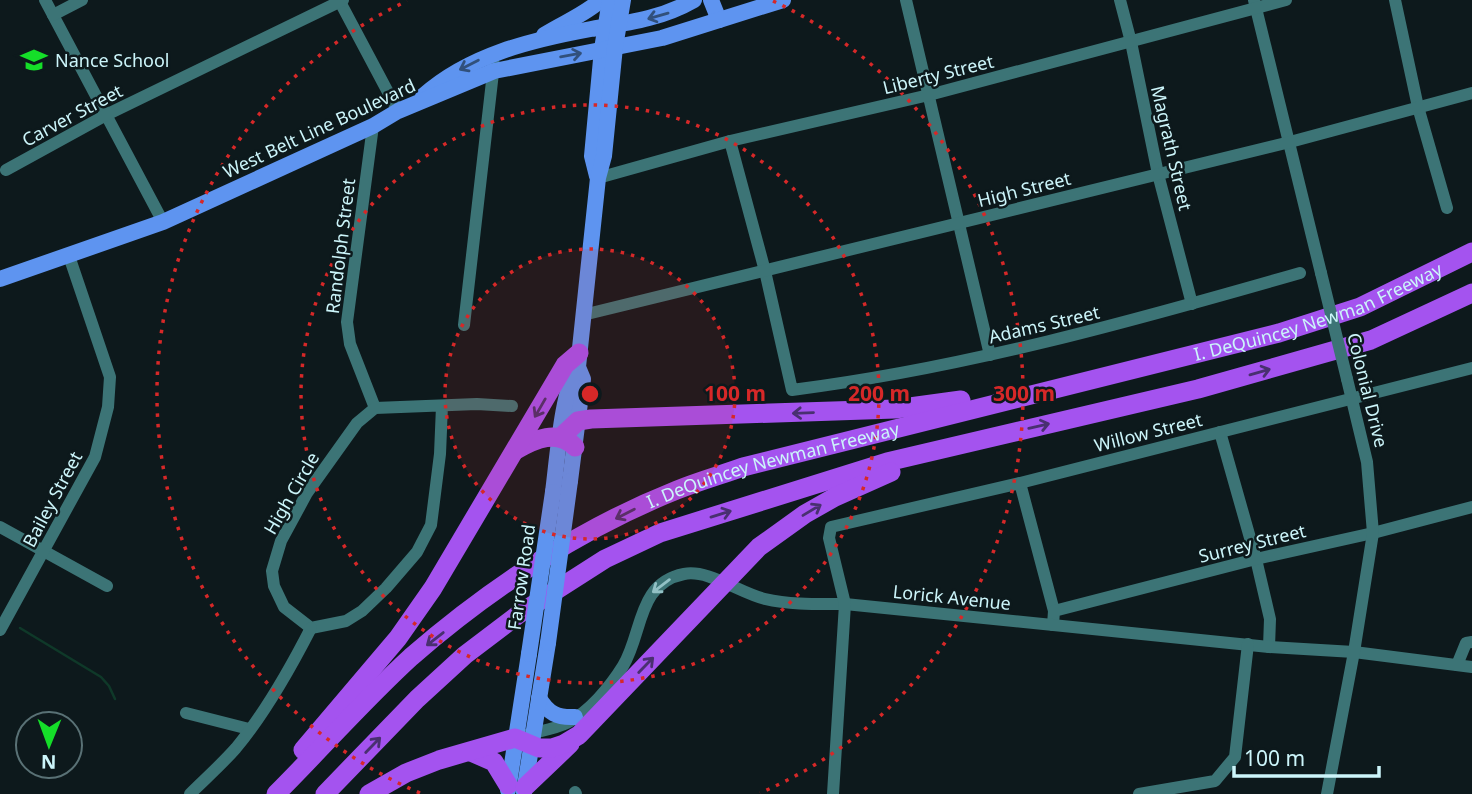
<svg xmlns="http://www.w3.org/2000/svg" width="1472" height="794" viewBox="0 0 1472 794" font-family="'Noto Sans',sans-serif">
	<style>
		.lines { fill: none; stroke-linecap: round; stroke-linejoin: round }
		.stream { stroke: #0f3929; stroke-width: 2.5 }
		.minor { stroke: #3c7476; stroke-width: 12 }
		.major { stroke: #5e94f0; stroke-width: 16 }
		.highway { stroke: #a453ef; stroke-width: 19 }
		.minor-bridge { stroke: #3c7476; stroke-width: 12 }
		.major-bridge { stroke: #5e94f0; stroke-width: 16 }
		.oneway { stroke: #31507b }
		.oneway2 { stroke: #493070 }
		.oneway3 { stroke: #92c1c5 }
		.ring { fill: none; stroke: #d62828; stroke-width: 3.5; stroke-dasharray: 3.5 7 }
		.labels { text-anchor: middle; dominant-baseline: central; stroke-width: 5; stroke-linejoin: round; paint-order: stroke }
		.poi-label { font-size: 18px; fill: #ccf5fa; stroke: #0d191c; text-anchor: start }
		.street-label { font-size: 18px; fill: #ccf5fa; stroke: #0d191c }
		.centre { fill: #d62828; stroke: #0d191c; stroke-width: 3.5 }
		.ring-label { font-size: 21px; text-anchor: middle; font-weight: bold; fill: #d62828; stroke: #0d191c; stroke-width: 5; stroke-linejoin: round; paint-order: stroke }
	</style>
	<rect width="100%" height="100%" fill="#0d191c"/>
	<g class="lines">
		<path class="stream" d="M20,628L101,677L109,686L115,699"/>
		<g class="minor">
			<path d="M45,0L163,222"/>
			<path d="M339,0L398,111"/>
			<path d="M906,0L990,355"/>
			<path d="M1120,0L1131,42L1158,174L1192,304"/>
			<path d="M1254,0L1321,273"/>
			<path d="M1395,0L1418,107L1447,208"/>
			<path d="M53,15L82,0"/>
			<path d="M373,126L347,322L350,344L375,408"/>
			<path d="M730,141L765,271L792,390C965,368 1133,321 1300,273"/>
			<path d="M6,170L108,114L343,0"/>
			<path d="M598,178L730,141L929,95L1286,0"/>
			<path d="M583,315L1290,142L1472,93"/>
			<path d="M464,325L494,64"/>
			<path d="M442,406L440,454L431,525L417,552L386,588L362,611L346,621L311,628L284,607L274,586L272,571L281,541L307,493L357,423L375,408L477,404L512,406"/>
			<path d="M1220,432L1256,559L1270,619L1269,647"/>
			<path d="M1020,483L1054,611"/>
			<path d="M0,527L107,586"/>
			<path d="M1053,625L1054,611L1256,559L1373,533L1472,507"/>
			<path d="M0,630L95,457L108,407L110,377L69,256"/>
			<path d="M1457,665L1466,643L1472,642"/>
			<path d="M186,713L249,729"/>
			<path d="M526,735C539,731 555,729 567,723C589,712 610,687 623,666C643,633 637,583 684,574C708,569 740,593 765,599C791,605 818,604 845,604L1269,647L1354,652L1472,667"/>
			<path d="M575,792L576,794"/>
			<path d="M190,794C205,779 222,764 236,748C266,712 290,669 311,628"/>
			<path d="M833,794L845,604L829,538L831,527L1020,483L1472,368"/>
			<path d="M1139,794L1215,781L1235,757L1248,644"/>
			<path d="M1327,794L1354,652L1373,533L1367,462L1347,379"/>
		</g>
		<g class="major">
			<path d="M711,0L719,20"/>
			<path d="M544,35C563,23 584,15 601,0"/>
			<path d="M423,96C469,55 531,40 591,29C627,23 661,19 694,0"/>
			<path d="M597,176L592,156L602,49L610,0"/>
			<path d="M0,279L163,222L373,126L398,111L494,71L662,38L783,0"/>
			<path d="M570,481L583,379L578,367L598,178L604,156L615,47L623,0"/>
			<path d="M553,492C557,463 562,388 578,367"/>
			<path d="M539,698C548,713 557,718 575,717"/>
			<path d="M508,790L529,654"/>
			<path d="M524,792L548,643"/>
		</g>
		<g class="highway">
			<path d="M561,437L578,421L591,419L895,409L961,400"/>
			<path d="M516,450C535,439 558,429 575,447"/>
			<path d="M303,750L398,638L433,588L565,365L579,353"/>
			<path d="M471,752L494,762L508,785"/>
			<path d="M525,787L570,744"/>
			<path id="s1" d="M276,794C321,749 364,700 411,657C489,589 581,528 677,490C699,481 721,475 743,467L1279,333L1360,307L1472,252"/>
			<path d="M325,794L417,699L465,655L519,614L605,559L660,533L887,462L1198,389L1371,340L1472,293"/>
			<path d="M369,794L406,773L439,760L515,738L539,748H552L564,744L579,735L759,547L805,514L835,497L891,472"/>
		</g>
		<path class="minor-bridge" d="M1321,273L1347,379"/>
		<g class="major-bridge">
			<path d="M548,643L570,481"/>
			<path d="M529,654L553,492"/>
		</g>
	</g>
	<defs><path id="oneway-shaft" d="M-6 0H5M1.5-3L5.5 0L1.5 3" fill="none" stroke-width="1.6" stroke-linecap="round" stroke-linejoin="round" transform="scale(1.75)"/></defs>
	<g class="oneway">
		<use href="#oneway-shaft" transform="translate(658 16) rotate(164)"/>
		<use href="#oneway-shaft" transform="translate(571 55) rotate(-10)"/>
		<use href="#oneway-shaft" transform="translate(469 65) rotate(153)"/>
	</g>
	<g class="oneway2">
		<use href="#oneway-shaft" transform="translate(1260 372) rotate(-16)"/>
		<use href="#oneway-shaft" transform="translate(540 408) rotate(120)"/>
		<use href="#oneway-shaft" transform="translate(803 413) rotate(178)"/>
		<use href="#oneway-shaft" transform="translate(1039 426) rotate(-13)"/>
		<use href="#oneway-shaft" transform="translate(812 510) rotate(-31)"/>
		<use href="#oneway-shaft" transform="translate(625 514) rotate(153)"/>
		<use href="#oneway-shaft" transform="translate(721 514) rotate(-17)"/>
		<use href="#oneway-shaft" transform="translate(435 639) rotate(142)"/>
		<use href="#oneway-shaft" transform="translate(646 665) rotate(-46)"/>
		<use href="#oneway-shaft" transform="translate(373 745) rotate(-46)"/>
	</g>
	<use class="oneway3" href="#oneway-shaft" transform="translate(661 586) rotate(143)"/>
	<circle cx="590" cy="394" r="145" fill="#d62828" fill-opacity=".12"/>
	<g class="ring">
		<circle cx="590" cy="394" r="145"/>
		<circle cx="590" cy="394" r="289"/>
		<path d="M420 793A434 434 0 0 1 407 1M773 1A434 434 0 0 1 760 793"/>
	</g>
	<defs>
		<g id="school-bare" transform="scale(2.1)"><path d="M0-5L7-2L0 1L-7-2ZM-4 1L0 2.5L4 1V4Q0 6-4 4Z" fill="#15de29" stroke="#0d191c" stroke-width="2.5" paint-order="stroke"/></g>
	</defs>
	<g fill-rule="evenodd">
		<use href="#school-bare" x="34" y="60"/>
	</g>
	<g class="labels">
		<g class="poi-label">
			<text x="55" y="60">Nance School</text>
		</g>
		<g class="street-label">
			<text transform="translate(938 74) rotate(-14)">Liberty Street</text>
			<text transform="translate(72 115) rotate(-28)">Carver Street</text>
			<text transform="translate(319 128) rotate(-25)">West Belt Line Boulevard</text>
			<text transform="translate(1172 148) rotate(77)">Magrath Street</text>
			<text transform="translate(1024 189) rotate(-14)">High Street</text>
			<text transform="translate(340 246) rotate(-83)">Randolph Street</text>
			<text stroke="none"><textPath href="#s1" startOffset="1174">I. DeQuincey Newman Freeway</textPath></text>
			<text transform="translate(1044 324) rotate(-13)">Adams Street</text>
			<text transform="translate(1368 390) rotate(76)">Colonial Drive</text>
			<text transform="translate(1148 432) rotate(-14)">Willow Street</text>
			<text stroke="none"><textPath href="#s1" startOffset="607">I. DeQuincey Newman Freeway</textPath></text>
			<text transform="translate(291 493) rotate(-60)">High Circle</text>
			<text transform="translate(52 499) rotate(-62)">Bailey Street</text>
			<text transform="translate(1252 543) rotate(-14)">Surrey Street</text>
			<text transform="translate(521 577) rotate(-82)">Farrow Road</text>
			<text transform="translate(952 597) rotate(6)">Lorick Avenue</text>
		</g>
	</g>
	<circle cx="590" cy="394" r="10" class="centre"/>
	<g class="ring-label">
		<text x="735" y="401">100 m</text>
		<text x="879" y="401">200 m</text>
		<text x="1024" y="401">300 m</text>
	</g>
	<g transform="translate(49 745) rotate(181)"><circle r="33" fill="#0d191c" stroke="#597175" stroke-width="2"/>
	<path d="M0-5L12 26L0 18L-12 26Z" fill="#15de29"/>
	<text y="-10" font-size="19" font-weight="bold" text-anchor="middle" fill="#ccf5fa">N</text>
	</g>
	<path d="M1234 766v10h145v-10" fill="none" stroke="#ccf5fa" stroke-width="3.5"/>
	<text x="1244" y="766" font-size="21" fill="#ccf5fa" stroke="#0d191c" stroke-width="5" paint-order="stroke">100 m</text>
</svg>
